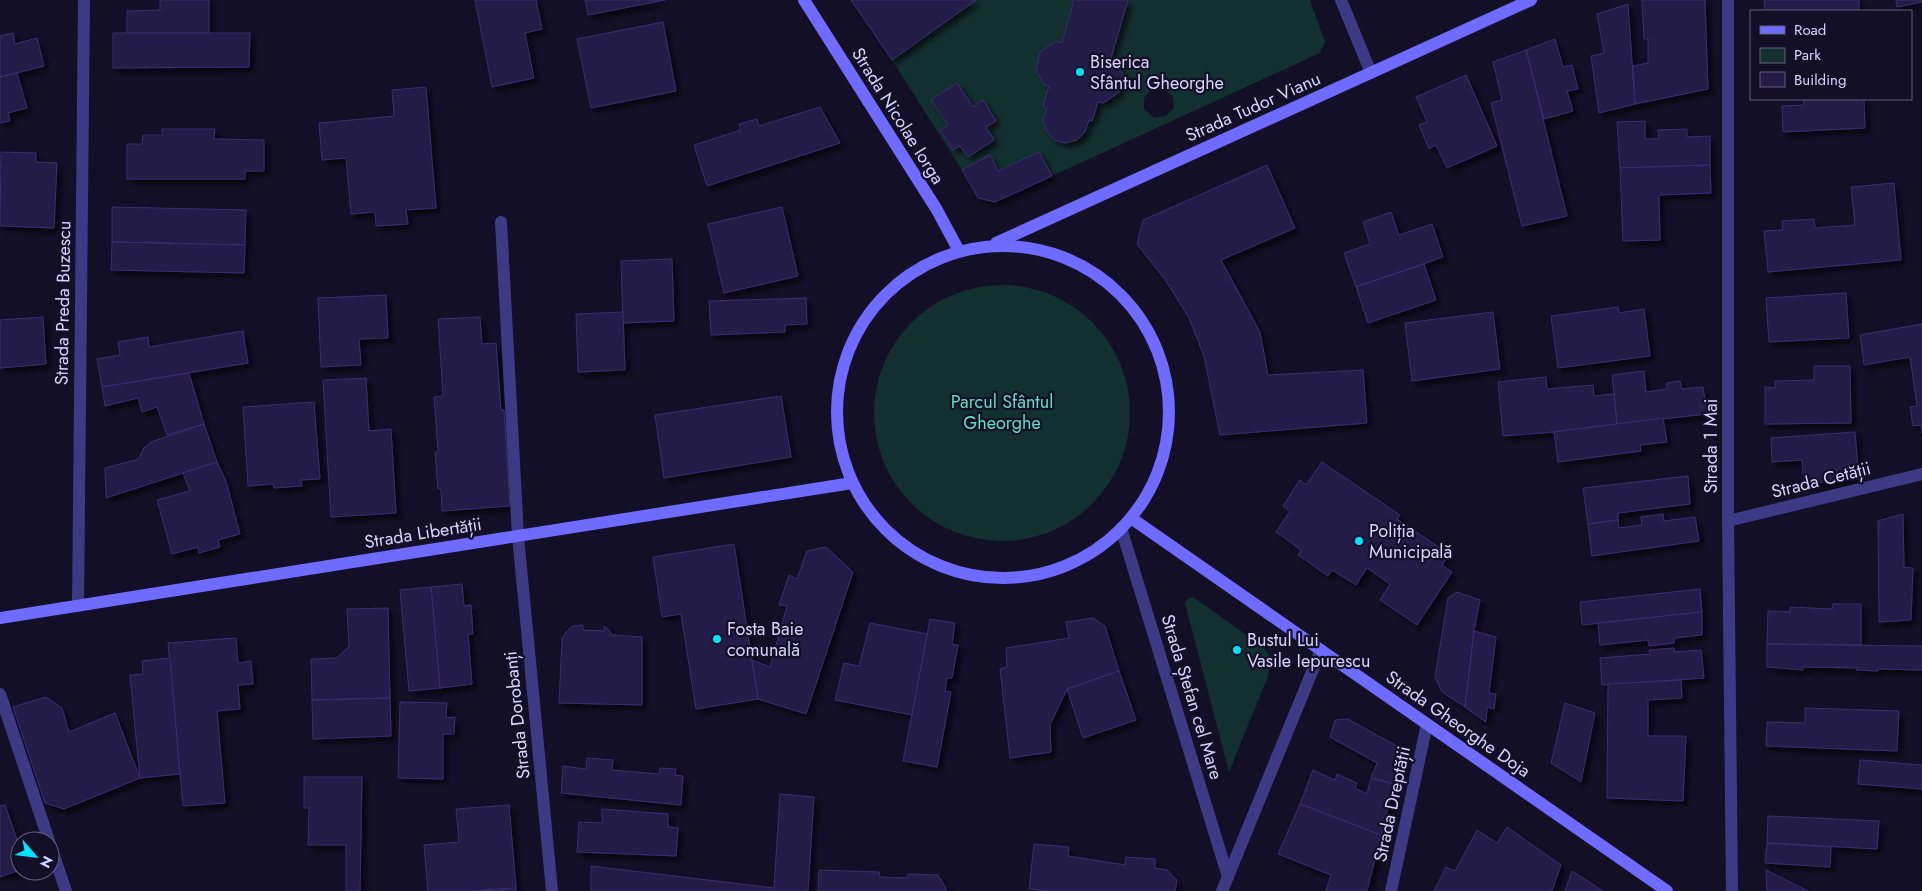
<svg xmlns="http://www.w3.org/2000/svg" width="1922" height="891" viewBox="0 0 1922 891" font-family="Jost,sans-serif">
	<style>
		.green { fill: #12302f; fill-rule: evenodd }
		.building { fill: #241b47; stroke: #3b2d73; filter: url(#shadow) }
		.lines { fill: none; stroke-linecap: round; stroke-linejoin: round }
		.lane { stroke: #3d3a85; stroke-width: 12 }
		.street { stroke: #3d3a85; stroke-width: 12 }
		.secondary { stroke: #6f6bff; stroke-width: 12 }
		.poi-dot { fill: #00e5ff; stroke: #130f26; stroke-width: 2 }
		.labels { text-anchor: middle; dominant-baseline: central; stroke-width: 4.5; stroke-linejoin: round; paint-order: stroke }
		.poi-label { font-size: 18px; fill: #d9d4ff; stroke: #130f26; text-anchor: start }
		.street-label { font-size: 18px; fill: #d9d4ff; stroke: #130f26 }
		.park-label { font-size: 18px; fill: #5fe0c0; stroke: #130f26 }
	</style>
	<defs>
		<filter id="shadow"><feDropShadow dx="4.5" dy="4.5" stdDeviation="2.5" flood-color="#0009"/></filter>
	</defs>
	<rect width="100%" height="100%" fill="#130f26"/>
	<g class="green">
		<path d="M976,0H1074L1062,43L1040,52L1036,69L1044,85L1049,86L1043,106L1047,108L1043,120L1054,140C1074,146 1083,139 1089,120L1092,121L1098,102L1103,103L1119,92L1124,76L1115,59L1111,58L1128,0H1310L1325,42L1320,53L1052,176L1039,152L998,171L990,155L962,170L892,60ZM1164,88L1173,97L1174,107L1166,116L1154,118L1144,109V98L1152,89ZM931,100L973,107L983,100L996,121L986,127L994,140L968,157L960,146L953,150L940,131L948,125Z"/>
		<circle cx="1002" cy="413" r="128"/>
		<path d="M1193,597L1262,646C1272,656 1271,663 1268,676L1229,772L1185,603L1189,598Z"/>
	</g>
	<g class="building">
		<path d="M160,0H209V33H127V11L160,10Z"/>
		<path d="M475,0H536L542,29L525,33L534,78L492,87Z"/>
		<path d="M585,0H665L588,15Z"/>
		<path d="M851,0H976L892,60Z"/>
		<path d="M1074,0H1128L1111,58L1115,59L1124,76L1119,92L1103,103L1098,102L1092,121L1089,120L1085,132L1077,140L1065,143L1054,140L1046,130L1043,120L1047,108L1043,106L1049,86L1044,85L1036,69L1040,52L1056,41L1062,43Z"/>
		<path d="M1642,0H1705L1708,89L1635,104L1633,66L1648,63V39H1644Z"/>
		<path d="M1764,0H1859V11H1765Z"/>
		<path d="M1896,0H1922V2L1897,7Z"/>
		<path d="M1628,4L1635,104L1599,113L1591,56L1604,53L1597,14Z"/>
		<path d="M663,22L676,91L591,108L577,39Z"/>
		<path d="M13,33L15,44L37,38L44,66L0,77V36Z"/>
		<path d="M113,33H250L249,67L113,68Z"/>
		<path d="M1555,39L1563,67L1572,65L1578,89L1567,91L1573,111L1544,119L1526,50Z"/>
		<path d="M1526,50L1567,216L1522,226L1491,103L1502,100L1493,62Z"/>
		<path d="M17,73L27,108L8,113L10,121L0,123V77Z"/>
		<path d="M1466,75L1497,146L1447,168L1436,145L1429,149L1419,125L1427,122L1416,97Z"/>
		<path d="M957,83L973,107L983,100L996,121L986,127L994,140L968,157L960,146L953,150L940,130L948,125L931,100Z"/>
		<path d="M426,87L436,208L406,210L408,224L376,226L375,212L351,214L346,158L322,160L319,123L394,116L392,90Z"/>
		<path d="M1803,99H1864L1865,128L1783,132L1782,106L1804,105Z"/>
		<path d="M820,107L840,143L707,186L694,145L741,130L739,124L757,119L759,126Z"/>
		<path d="M1645,121V139H1659L1658,130L1687,129V137L1710,136V165L1620,168L1617,122Z"/>
		<path d="M162,129H215L214,139L264,140V171H245V179H127V144H142L143,135H162Z"/>
		<path d="M1,152L36,153V162L57,163L54,228L0,226Z"/>
		<path d="M1039,152L1052,176L995,202L978,198L962,170L990,155L998,171Z"/>
		<path d="M1267,165L1295,228L1221,260L1260,332L1268,375L1363,370L1367,423L1220,435L1204,356L1189,318L1166,281L1137,244L1143,220Z"/>
		<path d="M1710,165L1711,193L1659,195L1660,240L1623,241L1620,168Z"/>
		<path d="M1894,183L1901,260L1768,272L1764,231L1783,230L1782,221L1814,219L1815,228L1855,225L1851,187Z"/>
		<path d="M112,207L246,210L245,245L112,242Z"/>
		<path d="M782,207L798,276L724,293L708,224Z"/>
		<path d="M1391,212L1399,235L1432,224L1443,257L1356,287L1344,253L1370,244L1363,222Z"/>
		<path d="M112,242L245,245L244,273L111,270Z"/>
		<path d="M672,259L674,321L623,323L621,261Z"/>
		<path d="M1424,264L1436,300L1368,323L1356,287Z"/>
		<path d="M1846,293L1849,338L1769,342L1766,298Z"/>
		<path d="M386,295L388,338L359,339L361,365L321,367L318,298Z"/>
		<path d="M806,298L807,324L785,325V332L711,335L709,301Z"/>
		<path d="M1618,307L1619,313L1644,309L1650,356L1558,368L1551,316Z"/>
		<path d="M623,312L625,370L578,372L576,314Z"/>
		<path d="M1493,312L1500,369L1412,381L1405,323Z"/>
		<path d="M43,317L46,364L0,368V320Z"/>
		<path d="M480,317L482,344L496,343L501,410H504L510,506L442,511L441,489H438L435,452H438L434,397L443,396L438,319Z"/>
		<path d="M1922,324V433L1921,425L1913,426L1910,407L1917,406L1910,357L1864,365L1860,335Z"/>
		<path d="M243,331L248,363L102,387L97,359L120,355L118,342L148,337L149,347Z"/>
		<path d="M1814,366H1850L1851,423L1765,424V387L1775,388V381L1814,380Z"/>
		<path d="M1644,371L1646,392L1667,389V383L1680,381L1682,389L1703,387L1707,414L1617,424L1612,375Z"/>
		<path d="M189,373L204,424L167,435L157,407L142,412L138,398L105,406L102,387Z"/>
		<path d="M1546,377L1547,389L1593,385L1594,396L1614,394L1617,424L1554,432L1503,436L1498,382Z"/>
		<path d="M366,378L369,431L391,429L396,513L331,517L323,380Z"/>
		<path d="M781,396L791,457L664,478L655,415Z"/>
		<path d="M314,402L320,479L301,480L302,486L274,488L273,484L248,486L243,407Z"/>
		<path d="M1663,418L1667,442L1640,445L1641,451L1558,462L1554,432Z"/>
		<path d="M204,424L217,462L106,498L105,468L139,459L143,449L151,442Z"/>
		<path d="M1855,432L1859,479L1804,484L1802,460L1772,462L1771,438Z"/>
		<path d="M217,462L226,481L240,534L218,540L220,547L199,553L198,547L172,554L157,500L190,491L183,473Z"/>
		<path d="M1322,462L1400,515L1397,519L1449,554L1442,565L1452,572L1417,625L1380,600L1390,584L1367,568L1356,585L1332,570L1328,576L1298,555L1301,550L1276,532L1290,511L1283,506L1300,480L1306,485Z"/>
		<path d="M1688,476L1690,504L1618,513V520L1588,524L1583,488Z"/>
		<path d="M1663,514L1664,521L1695,517L1699,541L1592,556L1588,524L1618,520L1619,528L1642,525L1641,517Z"/>
		<path d="M1903,514L1904,567L1913,568L1911,620L1879,622L1878,521Z"/>
		<path d="M734,544L758,699L696,709L681,614L662,617L653,557Z"/>
		<path d="M826,547L853,572L806,714L758,699L752,660L770,667L787,606L779,605L789,575L797,579L807,551Z"/>
		<path d="M462,584L464,606L471,605L473,634H468L472,684L440,688L431,587Z"/>
		<path d="M431,587L440,688L409,691L400,590Z"/>
		<path d="M1700,589L1702,612L1582,625L1580,602Z"/>
		<path d="M1457,592L1480,600L1474,631L1465,707L1442,692L1435,677L1448,598Z"/>
		<path d="M1833,604H1861V645L1767,644L1768,611L1790,612V607L1832,609Z"/>
		<path d="M388,608L390,698L312,700L311,659L337,658L349,646L347,609Z"/>
		<path d="M1702,612V635L1674,638V643L1649,646L1648,640L1600,645L1598,623Z"/>
		<path d="M1093,618L1105,626L1119,671L1067,689L1050,725L1051,752L1010,758L1000,669L1007,667L1006,648L1069,638L1066,622Z"/>
		<path d="M930,619L955,623L952,644L958,645L952,678H947L945,691L951,692L937,767L903,761Z"/>
		<path d="M870,623L927,634L912,715L835,700L844,663L859,666Z"/>
		<path d="M583,625V630L604,631V626L609,630L612,635L642,637V705L559,703L562,638L567,631L573,626Z"/>
		<path d="M1474,631L1496,637L1489,693L1496,694L1494,709L1487,707L1486,722L1465,707Z"/>
		<path d="M236,638L238,663L251,661L253,684L238,685L240,709L217,711L225,803L183,806L168,643Z"/>
		<path d="M1767,644L1922,646V670L1878,669V671L1856,670L1857,668L1803,667V670L1767,667Z"/>
		<path d="M1674,648L1675,652L1701,650L1704,678L1602,685L1600,658L1650,654L1649,650Z"/>
		<path d="M170,658L180,774L140,778L130,675L143,674L142,661Z"/>
		<path d="M1119,671L1136,720L1083,738L1067,689Z"/>
		<path d="M1681,680L1682,698L1648,700V736H1686L1683,801L1607,798L1608,684Z"/>
		<path d="M46,697L62,708L69,732L115,713L140,778L64,809L45,803L13,707Z"/>
		<path d="M390,698L391,736L313,739L312,700Z"/>
		<path d="M400,702L447,703L446,718L455,717L454,734H443V779L398,778Z"/>
		<path d="M1565,703L1595,713L1581,782L1551,763Z"/>
		<path d="M1805,708L1899,711L1897,751L1766,746L1767,722L1805,723Z"/>
		<path d="M1348,719L1404,750L1394,784L1371,778L1377,763L1330,737L1335,720Z"/>
		<path d="M587,758L613,760L612,770L659,774L660,768L676,769L675,775L683,776L681,805L561,793L563,766L586,769Z"/>
		<path d="M1860,760L1922,765V789L1858,784Z"/>
		<path d="M1313,770L1335,780L1337,774L1357,783L1355,788L1367,794L1371,778L1394,784L1381,835L1300,804Z"/>
		<path d="M304,777H362L360,891H346V845H308L309,808H304Z"/>
		<path d="M780,794L814,797L808,891H591V866L774,888Z"/>
		<path d="M1300,804L1381,835L1367,891H1326L1331,875L1278,854Z"/>
		<path d="M5,805L20,848V870L0,877V806Z"/>
		<path d="M509,805L516,888L474,891H428L424,845L459,842L456,809Z"/>
		<path d="M602,809L668,814V827L678,828L676,856L577,852L579,822L602,823Z"/>
		<path d="M1768,816L1879,821L1877,849L1767,843Z"/>
		<path d="M1507,827L1561,865L1552,891H1434L1446,867L1455,871L1477,830L1497,843Z"/>
		<path d="M1767,843L1831,847L1830,867L1765,863Z"/>
		<path d="M1034,844L1069,847L1068,856L1125,865L1126,857L1155,859V868L1167,870L1177,880L1175,891H1049L1029,889Z"/>
		<path d="M819,870L879,872L880,877L908,878V874L938,875L946,888V891H818Z"/>
		<path d="M1766,870L1808,891H1767Z"/>
		<path d="M1572,871L1603,891H1565Z"/>
		<path d="M516,888V891H474Z"/>
	</g>
	<g class="lines">
		<path class="lane" d="M501,222L518,536"/>
		<g class="street">
			<path d="M1341,0L1371,73"/>
			<path d="M1728,0V521L1732,891"/>
			<path d="M1728,521L1922,474"/>
			<path d="M1121,528L1228,877"/>
			<path d="M518,536L552,891"/>
			<path d="M78,606L84,0"/>
			<path d="M0,694L49,841"/>
			<path d="M50,844L66,891"/>
			<path d="M1222,891L1321,650"/>
			<path d="M1391,891L1427,724"/>
		</g>
		<g class="secondary">
			<path d="M804,0L937,210L959,251"/>
			<path d="M996,243L1531,0"/>
			<circle cx="1003" cy="412" r="166"/>
			<path d="M1131,518L1667,891"/>
			<path d="M0,618L852,483"/>
		</g>
	</g>
	<g class="poi-dot">
		<circle cx="1080" cy="72" r="5"/>
		<circle cx="1359" cy="541" r="5"/>
		<circle cx="717" cy="639" r="5"/>
		<circle cx="1237" cy="650" r="5"/>
	</g>
	<g class="labels">
		<g class="poi-label">
			<text x="1090" y="62">Biserica<tspan x="1090" dy="21">Sfântul Gheorghe</tspan></text>
			<text x="1369" y="531">Poliția<tspan x="1369" dy="21">Municipală</tspan></text>
			<text x="727" y="629">Fosta Baie<tspan x="727" dy="21">comunală</tspan></text>
			<text x="1247" y="640">Bustul Lui<tspan x="1247" dy="21">Vasile Iepurescu</tspan></text>
		</g>
		<g class="street-label">
			<text transform="translate(1253 107) rotate(-24)">Strada Tudor Vianu</text>
			<text transform="translate(898 116) rotate(58)">Strada Nicolae Iorga</text>
			<text transform="translate(63 303) rotate(-89)">Strada Preda Buzescu</text>
			<text transform="translate(1711 446) rotate(-90)">Strada 1 Mai</text>
			<text transform="translate(1821 480) rotate(-14)">Strada Cetății</text>
			<text transform="translate(423 533) rotate(-9)">Strada Libertății</text>
			<text transform="translate(1192 697) rotate(73)">Strada Ștefan cel Mare</text>
			<text transform="translate(517 715) rotate(-96)">Strada Dorobanți</text>
			<text transform="translate(1458 724) rotate(35)">Strada Gheorghe Doja</text>
			<text transform="translate(1392 804) rotate(-78)">Strada Dreptății</text>
		</g>
		<g class="park-label">
			<text x="1002" y="402">Parcul Sfântul<tspan x="1002" dy="21">Gheorghe</tspan></text>
		</g>
	</g>
	<rect x="1750" y="10" width="162" height="90" fill="#130f26" stroke="#625e7d"/>
	<rect x="1760" y="26" width="25" height="8" fill="#6f6bff" stroke="#625e7d"/>
	<text x="1794" y="35" font-size="15" fill="#d9d4ff">Road</text>
	<rect x="1760" y="48" width="25" height="15" fill="#12302f" stroke="#625e7d"/>
	<text x="1794" y="60" font-size="15" fill="#d9d4ff">Park</text>
	<rect x="1760" y="72" width="25" height="15" fill="#241b47" stroke="#625e7d"/>
	<text x="1794" y="85" font-size="15" fill="#d9d4ff">Building</text>
	<g transform="translate(35 856) rotate(118)"><circle r="24" fill="#130f26" stroke="#625e7d"/>
	<path d="M0-4L9 19L0 12L-9 19Z" fill="#00e5ff"/>
	<text y="-8" font-size="14" font-weight="bold" text-anchor="middle" fill="#d9d4ff">N</text>
	</g>
</svg>
